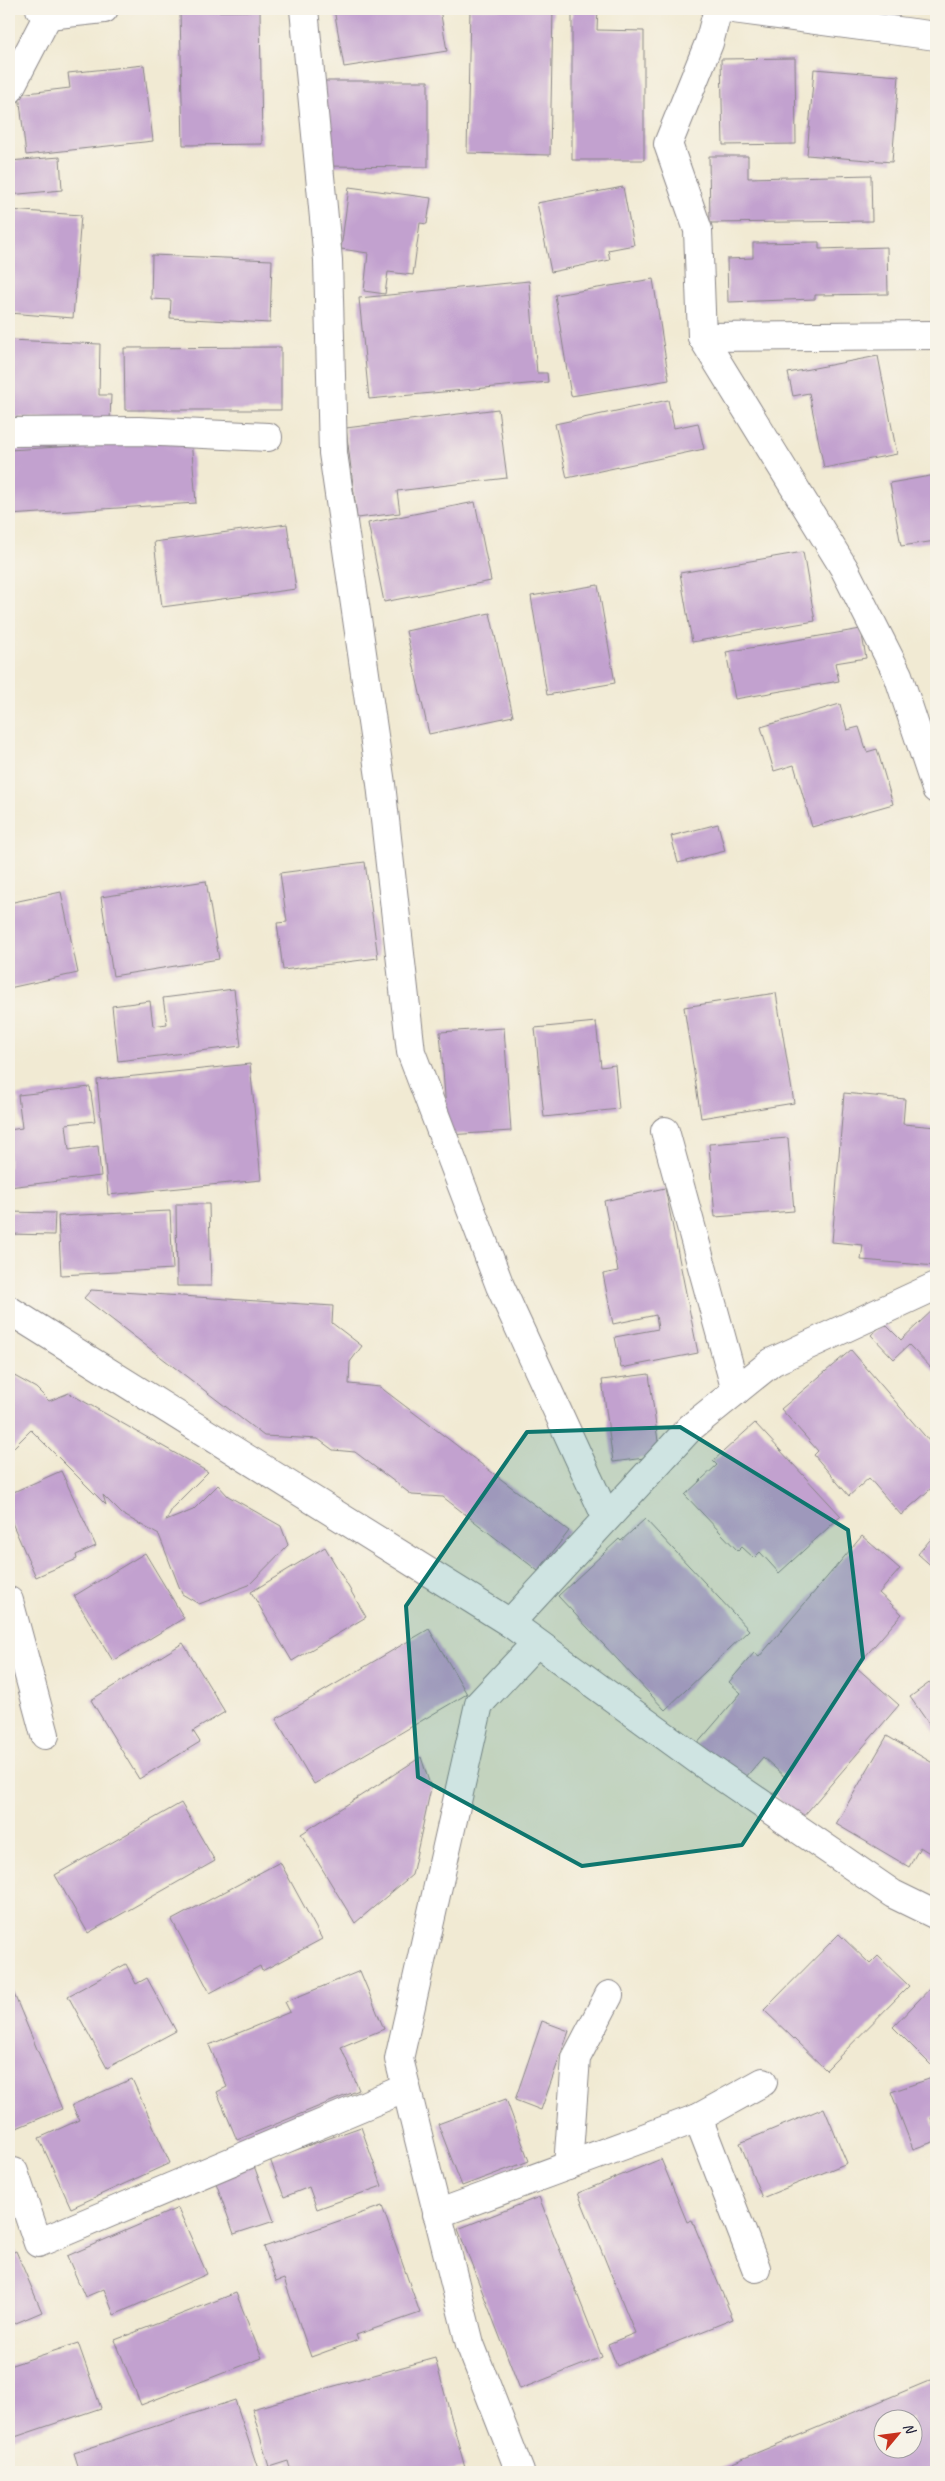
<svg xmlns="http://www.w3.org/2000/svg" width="945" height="2481" viewBox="0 0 945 2481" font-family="Caveat,sans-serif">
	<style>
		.building { fill: #c2a1cf; fill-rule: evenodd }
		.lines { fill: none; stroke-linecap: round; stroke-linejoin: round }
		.minor-casing { stroke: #8a8687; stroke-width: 30 }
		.minor { stroke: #fff; stroke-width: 28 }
		.marked { fill: #0f766e; fill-opacity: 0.2; stroke: #0f766e; stroke-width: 4; stroke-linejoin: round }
	</style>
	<rect width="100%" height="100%" fill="#f7f3e8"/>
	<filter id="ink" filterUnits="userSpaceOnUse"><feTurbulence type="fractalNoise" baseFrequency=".02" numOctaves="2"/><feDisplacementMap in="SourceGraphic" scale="10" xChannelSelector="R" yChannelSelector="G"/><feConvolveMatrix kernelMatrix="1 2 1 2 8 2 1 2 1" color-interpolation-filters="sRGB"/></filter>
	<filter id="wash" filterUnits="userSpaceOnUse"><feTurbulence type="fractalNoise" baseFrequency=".0096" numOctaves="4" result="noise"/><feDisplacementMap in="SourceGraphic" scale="20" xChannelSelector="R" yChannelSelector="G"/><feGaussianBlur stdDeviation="1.12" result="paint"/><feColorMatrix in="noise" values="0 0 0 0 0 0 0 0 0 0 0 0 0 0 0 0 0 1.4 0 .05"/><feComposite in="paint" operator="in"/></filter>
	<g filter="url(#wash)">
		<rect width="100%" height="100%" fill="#f1ead3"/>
		<g id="blocks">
			<g class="building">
				<path d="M334,9H440L447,51L344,67Z"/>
				<path d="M470,9H553L550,155L467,153Z"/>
				<path d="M572,9H598L597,30L644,31V160H572Z"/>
				<path d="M260,11L262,144L183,145L180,12Z"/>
				<path d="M795,58L796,144L723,145L721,59Z"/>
				<path d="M144,65L153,141L26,155L19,94L70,88L68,73Z"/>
				<path d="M814,69L899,76L892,162L807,155Z"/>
				<path d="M322,81H428V167L321,166Z"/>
				<path d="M709,156H748V178L871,175L872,221L710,223Z"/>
				<path d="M60,157L62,190L9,195V161Z"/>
				<path d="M349,187L431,198L427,224L420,223L413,275L388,272L385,294L364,291L368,253L341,249Z"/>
				<path d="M623,187L634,245L608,250L610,260L551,272L537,203Z"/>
				<path d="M9,210L81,215L73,318L9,313Z"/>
				<path d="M819,242V249L887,247L888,294L815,295V299L728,302L727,259L753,258V243Z"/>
				<path d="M152,255L272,260L270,323L170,318L171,300L151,299Z"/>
				<path d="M653,279L669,380L571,396L555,295Z"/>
				<path d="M529,281L537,373H547L548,382L369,399L359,298Z"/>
				<path d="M9,340L100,344L99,395H111L110,421L9,417Z"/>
				<path d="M281,347V410H125L124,348Z"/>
				<path d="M878,356L897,454L824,468L809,393L793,396L788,373Z"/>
				<path d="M668,400L674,428L698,423L704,449L567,478L555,424Z"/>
				<path d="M498,409L507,478L397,491L400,513L357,518L346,428Z"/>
				<path d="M191,439L196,503L9,515V450Z"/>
				<path d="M936,475V541L901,546L890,483Z"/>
				<path d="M475,502L491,581L384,602L368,523Z"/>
				<path d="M287,524L296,589L162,607L154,542Z"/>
				<path d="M803,552L815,621L692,642L680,573Z"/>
				<path d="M598,585L615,683L547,695L531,596Z"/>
				<path d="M490,613L513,716L429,734L406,631Z"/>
				<path d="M861,629L866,658L835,663L839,681L735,699L726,652Z"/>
				<path d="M840,704L847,730L859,727L867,752L877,749L893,804L812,827L794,765L774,771L761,727Z"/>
				<path d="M718,824L725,851L678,863L671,836Z"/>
				<path d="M365,862L378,958L283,970L277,923L287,922L280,873Z"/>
				<path d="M206,881L219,959L113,976L101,897Z"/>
				<path d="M61,892L78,973L9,988V903Z"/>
				<path d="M234,989L241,1046L118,1061L112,1006L150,1001L153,1026L167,1024L163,998Z"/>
				<path d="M776,993L794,1103L701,1118L684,1007Z"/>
				<path d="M596,1022L601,1067L615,1065L619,1109L544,1117L535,1028Z"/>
				<path d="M504,1028L511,1131L448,1135L440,1032Z"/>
				<path d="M250,1064L261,1180L108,1195L97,1080Z"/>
				<path d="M90,1087L95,1121L66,1124L69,1150L98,1146L101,1176L9,1187V1130L22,1128L18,1095Z"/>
				<path d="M844,1093L905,1099L903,1124L936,1127V1266L861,1260L863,1245L832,1242Z"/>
				<path d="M788,1138L794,1211L715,1217L709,1144Z"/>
				<path d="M665,1188L698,1353L621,1368L615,1337L658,1329L656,1315L613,1324L603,1274L618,1271L604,1201Z"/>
				<path d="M176,1204H209L211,1286H177Z"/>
				<path d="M170,1211L173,1269L61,1275L58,1216Z"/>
				<path d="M9,1212L55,1213L54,1235L9,1234Z"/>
				<path d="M91,1290L333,1306L332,1323L362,1346L350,1362L349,1384L380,1387L569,1531L538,1571L443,1497L412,1495L355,1452L333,1450L318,1439L264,1436L84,1298Z"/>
				<path d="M936,1307V1373L909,1345L894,1359L871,1335L884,1323L901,1340Z"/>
				<path d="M851,1350L936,1449V1484L901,1515L869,1478L849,1496L814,1455L818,1451L781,1409Z"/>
				<path d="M9,1373L36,1388L49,1401L69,1393L208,1472L173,1507L166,1521L193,1510L218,1485L228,1496L281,1526L288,1545L249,1585L199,1604L182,1594L159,1535L122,1514L103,1495L106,1505L31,1430L9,1452Z"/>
				<path d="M649,1374L660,1456L613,1462L602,1380Z"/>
				<path d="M755,1423L841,1516L779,1573L760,1552L754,1558L742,1547L738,1551L685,1495L717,1465L713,1461Z"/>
				<path d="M61,1471L96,1546L76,1555L77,1559L36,1577L9,1516V1494Z"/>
				<path d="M645,1519L749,1630L665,1710L558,1596L619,1539L621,1541Z"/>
				<path d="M936,1533V1570L918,1554Z"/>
				<path d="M862,1536L900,1569L879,1593L902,1614L856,1667L899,1705L802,1818L773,1794L786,1778L763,1757L740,1784L696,1745L741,1693L729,1682L754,1653L759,1657Z"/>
				<path d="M325,1547L366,1617L292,1661L251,1592Z"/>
				<path d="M145,1553L184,1618L113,1661L74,1596Z"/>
				<path d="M429,1629L467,1694L314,1784L276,1719Z"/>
				<path d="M183,1643L225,1712L193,1731L200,1742L139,1779L91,1700Z"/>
				<path d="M936,1678V1734L910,1697Z"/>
				<path d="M887,1736L936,1765V1857L920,1847L909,1867L836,1824Z"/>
				<path d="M421,1757L431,1788L412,1875L355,1923L301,1834Z"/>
				<path d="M181,1803L215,1861L88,1933L55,1875Z"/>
				<path d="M280,1862L322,1939L262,1971L260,1966L210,1993L172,1920Z"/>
				<path d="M839,1934L870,1964L878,1956L909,1986L826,2070L764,2010Z"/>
				<path d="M126,1964L136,1984L147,1978L176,2031L107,2068L68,1996Z"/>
				<path d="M360,1971L384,2029L341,2047L359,2090L237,2140L217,2092L227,2087L209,2045L290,2012L285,2002Z"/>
				<path d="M9,1982L62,2109L12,2130L9,2121Z"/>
				<path d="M936,1982V2070L893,2027Z"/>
				<path d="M542,2021L569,2031L541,2110L515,2100Z"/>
				<path d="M932,2078L936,2089V2116L931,2118L936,2132V2141L913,2149L891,2092Z"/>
				<path d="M132,2079L170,2163L71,2208L39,2138L79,2120L72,2105Z"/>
				<path d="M506,2099L529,2161L462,2186L438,2124Z"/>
				<path d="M824,2108L847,2163L762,2198L740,2143Z"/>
				<path d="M361,2127L382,2186L317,2209L309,2187L284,2197L270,2159Z"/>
				<path d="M661,2159L687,2222L692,2220L733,2319L617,2366L608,2344L635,2333L578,2193Z"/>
				<path d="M253,2163L274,2221L234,2234L214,2177Z"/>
				<path d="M539,2197L602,2357L520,2389L458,2229Z"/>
				<path d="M382,2206L420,2313L356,2335L358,2340L311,2357L284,2279L276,2282L264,2247Z"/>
				<path d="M178,2208L207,2274L114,2315L104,2289L85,2297L67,2256Z"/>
				<path d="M16,2251L42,2312L9,2326V2254Z"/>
				<path d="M236,2293L262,2358L141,2405L115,2340Z"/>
				<path d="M78,2343L101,2408L9,2439V2366Z"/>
				<path d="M435,2358L465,2468L448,2472H291L288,2461L269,2467L252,2409Z"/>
				<path d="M936,2378V2472H711ZM882,2418H912V2448H882Z"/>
				<path d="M235,2400L259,2472H80L74,2453Z"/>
			</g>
		</g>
	</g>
	<g filter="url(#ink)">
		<use href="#blocks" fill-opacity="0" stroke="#8a8687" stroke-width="1"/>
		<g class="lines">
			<g class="minor-casing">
				<g id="minor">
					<path d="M40,9L48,15L104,9"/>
					<path d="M304,9L328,260L333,453L381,784L411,1052L500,1286L606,1517"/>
					<path d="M718,9L709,43L668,144L698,230L702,337L844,568L898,675L936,789"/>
					<path d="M733,9L936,36"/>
					<path d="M9,90L48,15L47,9"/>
					<path d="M702,337L936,335"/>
					<path d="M9,432L139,431L268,437"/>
					<path d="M665,1131L736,1391"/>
					<path d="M9,1310L510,1623L702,1763L893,1894L936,1915"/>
					<path d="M9,1601L45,1735"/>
					<path d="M510,1623L690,1428L772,1362L936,1286"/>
					<path d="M698,2118L756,2268"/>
					<path d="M568,2166L576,2058L609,1995"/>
					<path d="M9,2175L14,2172L38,2243L406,2088"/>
					<path d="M437,2214L698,2118L763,2082"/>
					<path d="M520,2472L470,2344L399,2059L479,1704L536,1643"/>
				</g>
			</g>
			<use href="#minor" class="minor"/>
		</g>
	</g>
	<path class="marked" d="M680,1427L848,1530L863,1658L742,1845L582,1866L418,1777L406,1606L527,1432Z"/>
	<rect width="945" height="2481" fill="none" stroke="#f7f3e8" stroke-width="30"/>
	<g transform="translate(898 2434) rotate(61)"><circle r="24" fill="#f7f3e8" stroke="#a29fa3"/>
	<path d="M0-4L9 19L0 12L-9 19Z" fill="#c8321e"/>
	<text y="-8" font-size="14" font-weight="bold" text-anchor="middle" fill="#22223b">N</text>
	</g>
</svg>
